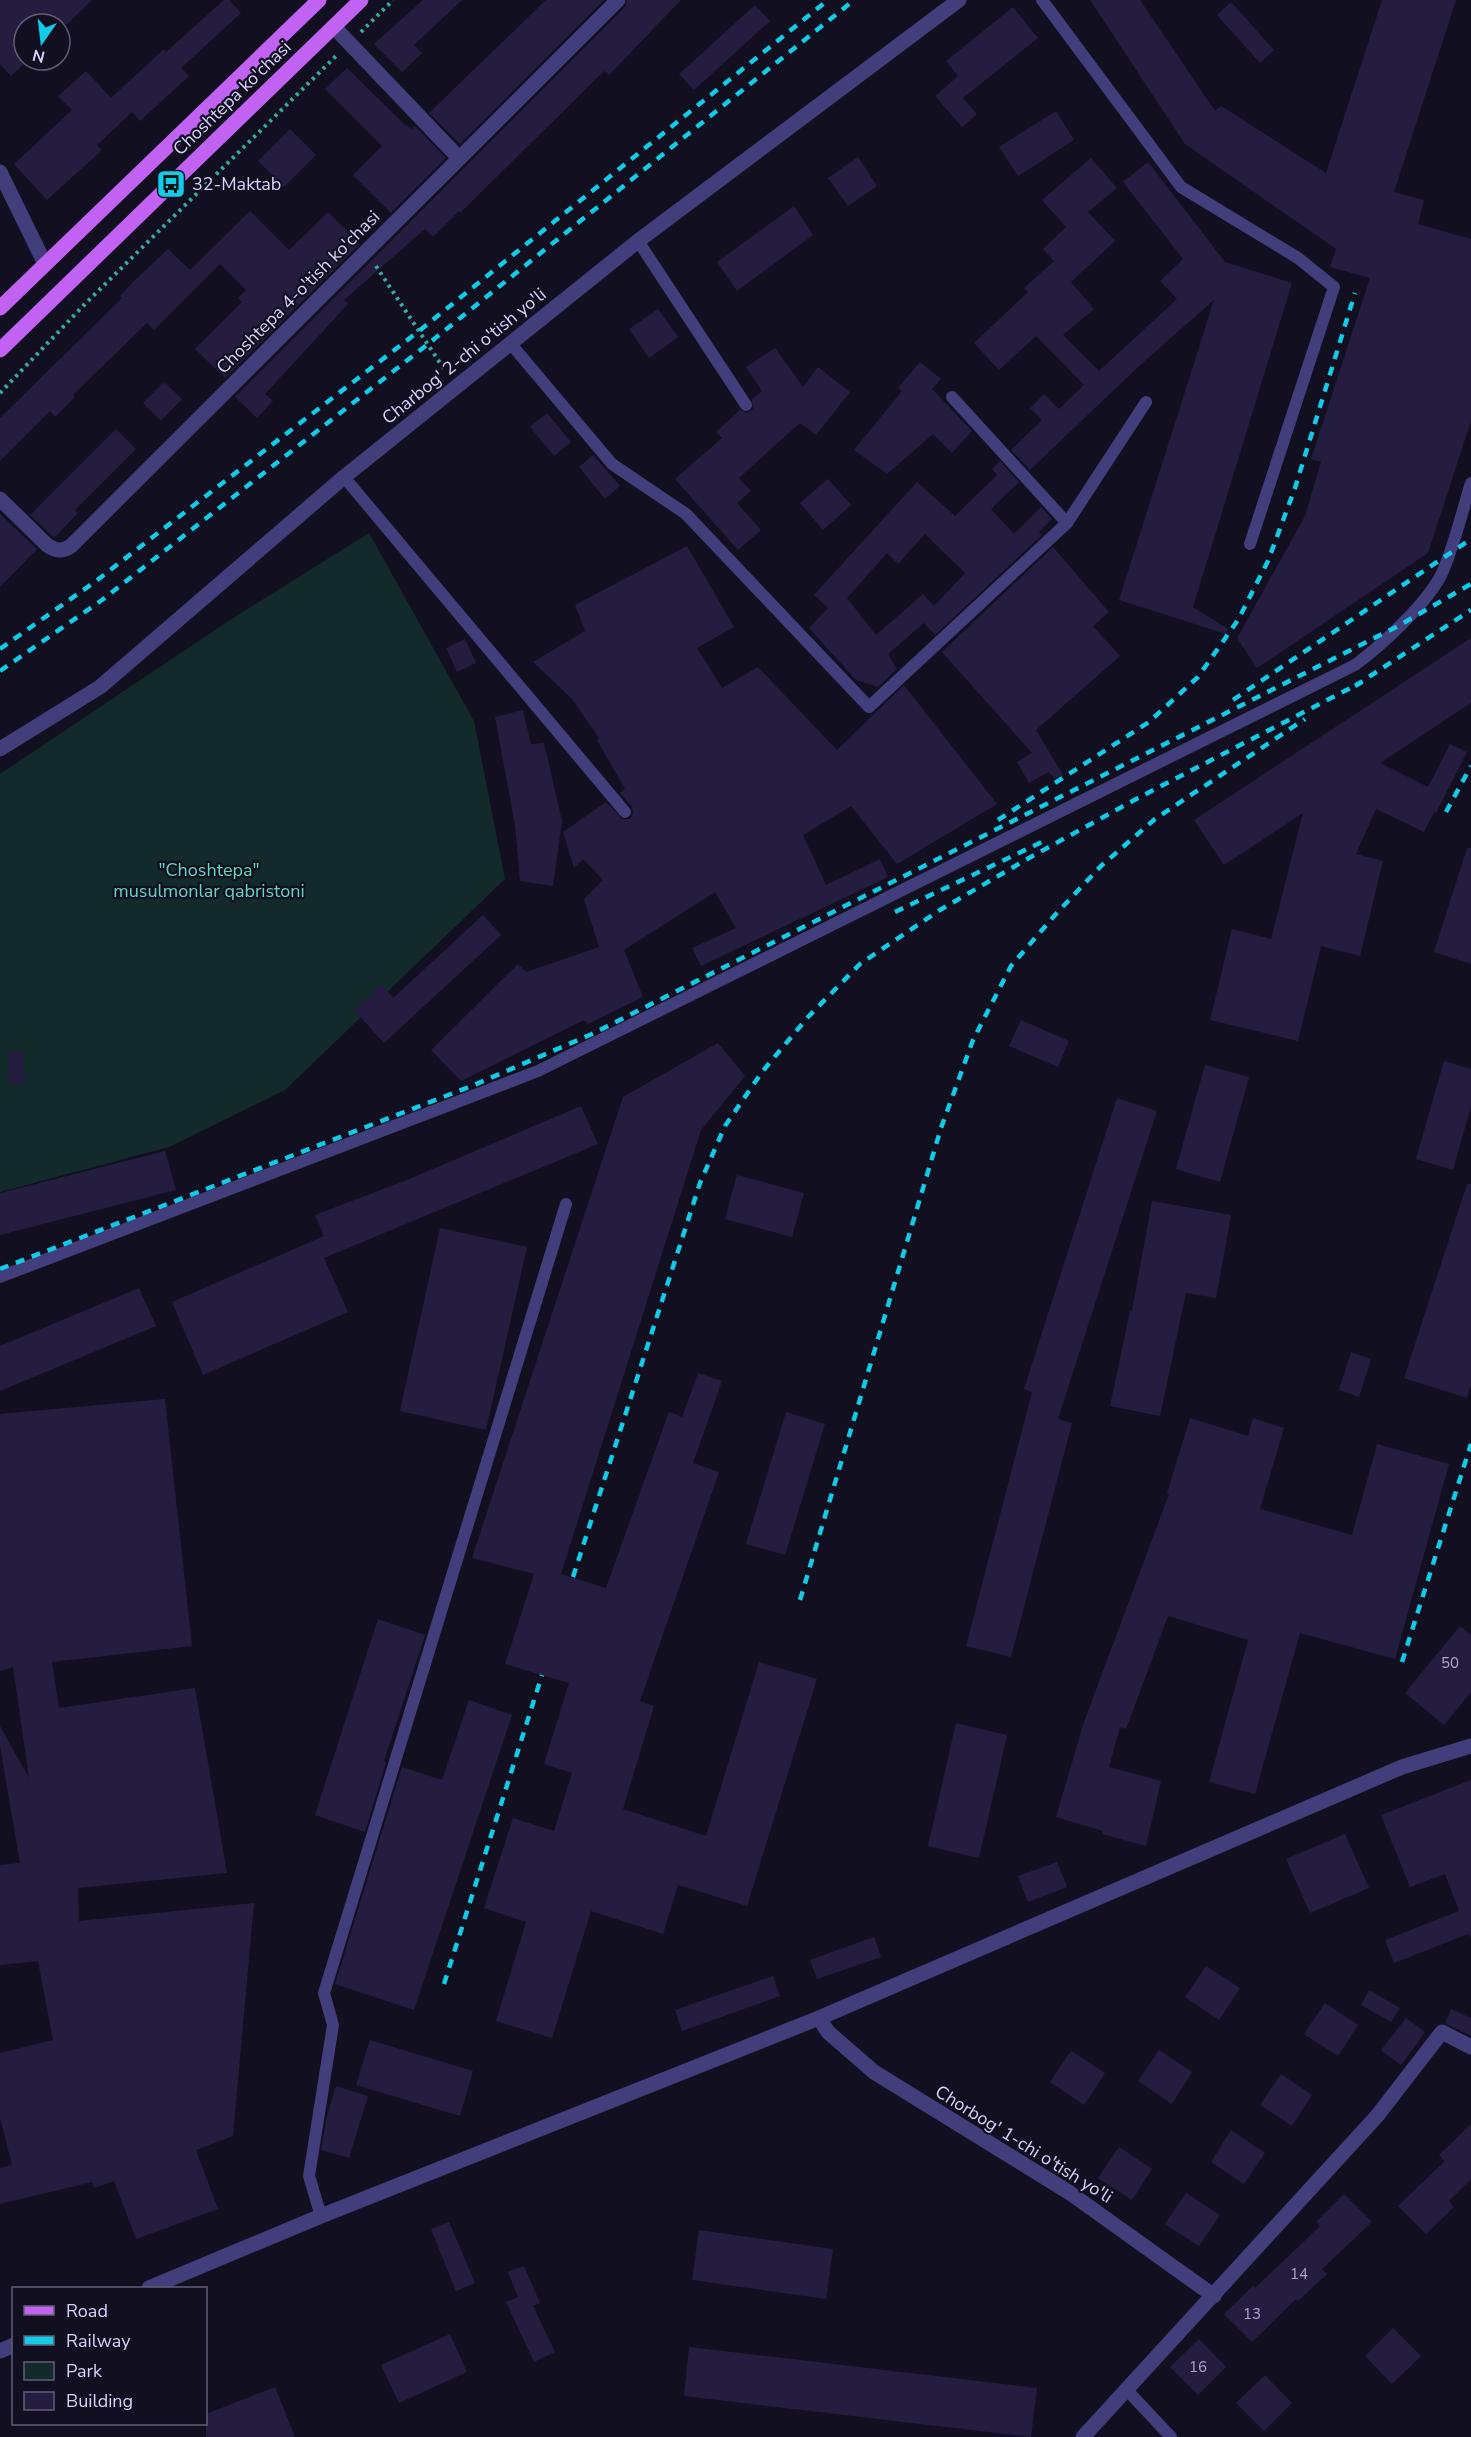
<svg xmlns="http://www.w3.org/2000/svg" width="1471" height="2437" viewBox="0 0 1471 2437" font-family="'Nunito Sans',sans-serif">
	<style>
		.green { fill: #132a2a }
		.building { fill: #251d40; fill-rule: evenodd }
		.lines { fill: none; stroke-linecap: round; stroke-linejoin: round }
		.path { stroke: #38aaa6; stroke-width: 4; stroke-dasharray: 3 4.5; stroke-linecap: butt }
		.service { stroke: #423e7c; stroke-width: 12 }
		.minor { stroke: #423e7c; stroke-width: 15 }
		.tertiary { stroke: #423e7c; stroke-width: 15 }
		.primary { stroke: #c162f3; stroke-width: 15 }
		.rail { stroke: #12cce7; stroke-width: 4.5; stroke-dasharray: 9 8; stroke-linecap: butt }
		.labels { text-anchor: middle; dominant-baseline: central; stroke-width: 4.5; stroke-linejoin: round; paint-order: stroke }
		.number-label { font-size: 15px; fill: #aba5cc }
		.street-label { font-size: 18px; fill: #d8d2fb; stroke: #120f21 }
		.poi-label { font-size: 18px; fill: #d8d2fb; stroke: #120f21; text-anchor: start }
		.park-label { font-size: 18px; fill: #64d5bc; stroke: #120f21 }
	</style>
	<rect width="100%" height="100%" fill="#120f21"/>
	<path class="green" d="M369,533L474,721L505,879L285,1090L169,1147L0,1192V774L227,622Z"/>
	<g class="building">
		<path d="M0,0H92L67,24H24V64L11,76L0,64Z"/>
		<path d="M224,0H229L241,13L181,68L189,76L140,121L132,112L97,145L102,150L47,200L14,164L72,110L58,96L86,71L111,98L164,49L166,52Z"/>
		<path d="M423,0H462L414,45L422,53L402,72L374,44Z"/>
		<path d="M546,0H604L460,144L429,113Z"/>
		<path d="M627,0H681L609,75L604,71L460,213L459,211L433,237L425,229L344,300L348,304L265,394L273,401L257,418L235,397L625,7Z"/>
		<path d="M1090,0H1140L1215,111L1221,106L1326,173L1382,0H1456L1394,192L1424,200L1418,224L1471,239V421L1428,553L1257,668L1237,638L1305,516L1321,462L1311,459L1370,278L1330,267L1336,249L1185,144Z"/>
		<path d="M1231,2L1274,50L1260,63L1217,15Z"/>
		<path d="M755,5L770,21L694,90L679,74Z"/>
		<path d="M1013,7L1038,38L963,98L977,114L962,127L935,96L958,76L946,61Z"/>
		<path d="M347,68L404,124L412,129L415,126L446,158L391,213L353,175L382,146L325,89Z"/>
		<path d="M1056,111L1074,140L1018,176L999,147Z"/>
		<path d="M290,129L316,155L284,187L258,161Z"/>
		<path d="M858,157L877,186L848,206L828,178Z"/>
		<path d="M1091,158L1117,188L1088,212L1115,241L1071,282L1094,309L1063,335L1099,371L1177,299L1160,281L1183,259L1123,182L1148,162L1225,262L1292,283L1193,607L1228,629L1226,634L1119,600L1214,300L1138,367L1030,470L1011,450L1042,420L1030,408L1044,394L1059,409L1084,385L1036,336L999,370L974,343L1028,292L1024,288L1054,261L1043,249L1066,227L1042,200Z"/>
		<path d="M794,206L813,235L737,291L717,262Z"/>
		<path d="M250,211L289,250L328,212L360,244L225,378L195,349L242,302L238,298L246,290L220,264L154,330L147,323L73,395L75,397L55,417L50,411L0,461V418L122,298L120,296L133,282L168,249L190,270Z"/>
		<path d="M658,309L678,337L649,358L629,329Z"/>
		<path d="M775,348L803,387L818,367L850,392L816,435L800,423L739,478L751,491L737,503L761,530L738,550L675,479L722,438L716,432L740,410L747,413L753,409L752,399L762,391L746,367Z"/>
		<path d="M920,362L941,379L932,389L972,431L952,453L933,434L887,474L854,450L902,391L898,388Z"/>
		<path d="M164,382L182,399L161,421L143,403Z"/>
		<path d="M547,413L571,442L554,456L530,427Z"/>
		<path d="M116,429L136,449L75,510L78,513L55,537L51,535L30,515Z"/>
		<path d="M593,455L620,486L605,499L579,467Z"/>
		<path d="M1000,461L1019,482L991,509L1014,534L1041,507L1052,519L1039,532L1042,535L935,635L924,623L888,654L897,669L878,687L856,680L809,628L828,608L814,595L917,482L955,516L997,475L992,469ZM925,534L965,573L934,606L923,594L876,635L847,598L887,553L898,564Z"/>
		<path d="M828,479L851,505L823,530L800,503Z"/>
		<path d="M0,514L37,549L0,587Z"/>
		<path d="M687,546L734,627L697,648L722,688L758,667L837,750L904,685L997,804L897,864L851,806L803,835L826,885L880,859L888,877L701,966L692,948L736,928L715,892L624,950L643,997L588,1024L584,1020L461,1081L431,1050L518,964L526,972L599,947L584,899L603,880L583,859L574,868L563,832L606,802L622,819H630L633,814L632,807L620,793L625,789L597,740L599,738L572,699L533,662L585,631L575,605Z"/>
		<path d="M1053,547L1109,612L1093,626L1120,656L1036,730L1063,775L1056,780L1049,772L1029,783L1017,762L1032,753L942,652Z"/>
		<path d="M1471,638V703L1380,763L1428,787L1450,744L1467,752L1436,813L1434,812L1424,832L1376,809L1356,854L1383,861L1360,956L1321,946L1298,1041L1210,1020L1232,929L1271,939L1303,813L1224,865L1194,820Z"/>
		<path d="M465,639L476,663L457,672L446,648Z"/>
		<path d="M523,710L531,744L544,743L562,821L553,886L520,881L515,825L495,717Z"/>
		<path d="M1467,848H1471V964L1434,952Z"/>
		<path d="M483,915L501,935L384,1043L354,1010L382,984L393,998Z"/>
		<path d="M1021,1020L1069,1041L1058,1067L1009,1046Z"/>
		<path d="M718,1043L745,1076L701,1130L561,1574L606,1588L669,1412L682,1417L698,1373L722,1381L693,1463L719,1472L640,1701L654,1706L623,1809L706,1836L759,1662L817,1679L747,1906L678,1885L663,1934L591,1911L552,2038L496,2021L526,1922L484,1908L513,1818L554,1831L572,1773L544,1764L569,1683L505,1664L534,1574L472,1558L623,1097Z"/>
		<path d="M7,1051H24L25,1083L9,1084Z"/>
		<path d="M1444,1061L1471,1069V1106L1453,1170L1416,1159Z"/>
		<path d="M1205,1065L1249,1077L1220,1182L1176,1169Z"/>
		<path d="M1117,1098L1157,1111L1058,1419L1072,1423L1011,1657L966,1646L1032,1392L1024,1389Z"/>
		<path d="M581,1106L598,1144L324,1258L348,1312L203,1375L172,1302L324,1236L315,1215L407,1180Z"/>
		<path d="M165,1151L176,1190L0,1235V1193Z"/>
		<path d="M737,1175L804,1193L792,1237L725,1219Z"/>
		<path d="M1467,1184H1471V1384L1467,1398L1404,1378Z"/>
		<path d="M1152,1201L1231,1215L1216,1298L1186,1293L1160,1416L1110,1406L1130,1311H1132Z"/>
		<path d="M440,1228L527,1247L486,1430L400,1411Z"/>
		<path d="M139,1288L156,1326L0,1391V1346Z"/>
		<path d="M1351,1352L1371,1359L1359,1397L1339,1390Z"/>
		<path d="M165,1399L192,1646L52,1662L59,1708L195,1688L227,1873L78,1888L79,1921L254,1903L233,2136L196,2150L218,2209L136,2239L114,2181L94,2188L92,2182L0,2204V2168L12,2165L0,2118V2053L53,2040L38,1961L0,1965V1865L20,1863L0,1746V1726L29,1778L13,1667L0,1671V1414Z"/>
		<path d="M786,1412L825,1424L785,1555L746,1544Z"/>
		<path d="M1190,1418L1248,1436L1253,1418L1284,1428L1260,1509L1352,1535L1377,1444L1449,1464L1395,1659L1300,1633L1255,1794L1209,1782L1248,1640L1168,1616L1126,1729L1120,1727L1109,1767L1161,1781L1146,1846L1102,1834L1103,1831L1056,1817L1083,1725L1169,1494L1167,1493Z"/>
		<path d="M378,1619L425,1635L384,1761L386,1762L365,1832L315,1815Z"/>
		<path d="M1460,1626L1471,1635V1692L1444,1725L1405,1693Z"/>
		<path d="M469,1700L512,1715L414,2010L335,1984L402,1767L442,1780Z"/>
		<path d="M956,1723L1007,1735L979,1858L928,1846Z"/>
		<path d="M1471,1780V1937L1468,1934L1394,1963L1385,1940L1459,1911L1445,1874L1410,1887L1381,1815Z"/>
		<path d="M1345,1834L1369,1888L1310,1913L1286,1859Z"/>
		<path d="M1057,1862L1067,1887L1028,1902L1018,1876Z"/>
		<path d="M874,1937L881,1957L817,1979L810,1960Z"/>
		<path d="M1206,1966L1240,1988L1219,2020L1185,1997Z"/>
		<path d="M773,1976L780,1996L682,2031L675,2010Z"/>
		<path d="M1369,1990L1400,2008L1391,2022L1361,2005Z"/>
		<path d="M1325,2003L1358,2025L1338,2056L1304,2034Z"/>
		<path d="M1451,2009L1471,2018V2036L1445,2023Z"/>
		<path d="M1406,2018L1425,2032L1401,2065L1381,2050Z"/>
		<path d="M370,2040L473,2071L460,2116L356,2085Z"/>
		<path d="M1159,2050L1192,2072L1172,2104L1138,2081Z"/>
		<path d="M1071,2051L1105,2073L1084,2105L1050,2082Z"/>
		<path d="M1281,2074L1312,2095L1292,2126L1260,2105Z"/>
		<path d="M336,2086L368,2096L349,2158L321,2150L327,2116Z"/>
		<path d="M1471,2124V2179L1449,2201L1454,2207L1426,2234L1398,2206L1445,2161L1439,2155Z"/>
		<path d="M1231,2130L1265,2153L1244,2184L1211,2162Z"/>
		<path d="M1119,2147L1152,2169L1132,2200L1098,2178Z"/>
		<path d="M1186,2193L1220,2215L1199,2246L1165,2224Z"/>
		<path d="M1344,2194L1372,2222L1322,2269L1327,2274L1298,2301L1296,2299L1252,2342L1224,2314L1253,2286L1255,2288L1320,2226L1316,2222Z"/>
		<path d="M449,2222L475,2283L456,2291L431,2229Z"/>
		<path d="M699,2230L833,2249L826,2299L692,2280Z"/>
		<path d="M524,2266L540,2303L533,2306L555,2352L534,2362L506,2302L518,2297L508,2272Z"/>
		<path d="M1393,2328L1421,2356L1392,2384L1365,2356Z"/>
		<path d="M450,2334L467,2372L399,2403L381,2365Z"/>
		<path d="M1199,2339L1226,2367L1198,2395L1170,2367Z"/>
		<path d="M689,2347L1037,2388L1031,2437L684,2396Z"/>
		<path d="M1265,2375L1292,2403L1264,2431L1236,2403Z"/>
		<path d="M275,2387L295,2437H206V2414Z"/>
	</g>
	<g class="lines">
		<g class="path">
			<path d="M361,32L393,0"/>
			<path d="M376,266L446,372"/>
			<path d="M0,393L84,305L336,56"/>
		</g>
		<g class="service">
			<path d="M1042,0L1181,187L1298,258L1334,287L1250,544"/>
			<path d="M638,241L746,405"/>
			<path d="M511,344L612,464L686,514L869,707L1067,523L1146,402"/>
			<path d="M952,397L1067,523"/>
			<path d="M344,477L625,812"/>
			<path d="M0,1277L538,1071L1355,665C1382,645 1430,601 1443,571C1455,543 1462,512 1471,483"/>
			<path d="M321,2216L309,2176L333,2025L324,1993L566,1204"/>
			<path d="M1126,2389L1171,2437"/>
		</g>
		<g class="minor">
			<path d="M334,27L459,158"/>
			<path d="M0,172L45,264"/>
			<path d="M0,499L47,545C56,551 62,552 71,546L618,0"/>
			<path d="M0,749L100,687L344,477L638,241L959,0"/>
			<path d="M819,2018L828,2032L874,2072L1070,2193L1214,2296"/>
			<path d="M1083,2437L1377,2116L1442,2032L1471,2047"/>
		</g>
		<g class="tertiary">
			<path d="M149,2288L321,2216L819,2018L1402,1767L1471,1746"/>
			<path d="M0,2351L14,2345"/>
		</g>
		<g class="primary">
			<path d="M0,308L319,0"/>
			<path d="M0,350L361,0"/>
		</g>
		<g class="rail">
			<path d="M0,649L96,581L419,331L828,0"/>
			<path d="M0,671L102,600L428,344L854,0"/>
			<path d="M1355,686L1471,610"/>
			<path d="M1233,700L1471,539"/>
			<path d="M1446,812L1471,766"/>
			<path d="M998,820L1149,722L1198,677L1238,620L1268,561L1295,488L1355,293"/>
			<path d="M895,912L1044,841"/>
			<path d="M0,1269L474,1085L592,1034L1400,625L1471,584"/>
			<path d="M573,1577L700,1183L725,1126L762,1072L808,1017L860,964L940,910L1029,858L1138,798L1362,682"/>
			<path d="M800,1600L941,1128L973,1040L1011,966L1055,915L1101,866L1155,819L1305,719"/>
			<path d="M1402,1662L1471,1444"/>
			<path d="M444,1984L542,1675"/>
		</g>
	</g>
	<defs>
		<g id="bus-square" transform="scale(1.5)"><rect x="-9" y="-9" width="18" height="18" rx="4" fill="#12cce7" stroke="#120f21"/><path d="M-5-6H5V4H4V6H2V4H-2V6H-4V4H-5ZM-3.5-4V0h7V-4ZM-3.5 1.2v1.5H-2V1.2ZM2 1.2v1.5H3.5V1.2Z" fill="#111"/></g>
	</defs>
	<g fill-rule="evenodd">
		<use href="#bus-square" x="171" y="184"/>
	</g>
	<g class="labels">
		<g class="number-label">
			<text x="1450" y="1663">50</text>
			<text x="1299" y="2274">14</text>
			<text x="1252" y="2314">13</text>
			<text x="1198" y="2367">16</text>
		</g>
		<g class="street-label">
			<text transform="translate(232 98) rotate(-44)">Choshtepa ko'chasi</text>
			<text transform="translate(298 292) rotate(-45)">Choshtepa 4-o'tish ko'chasi</text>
			<text transform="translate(464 356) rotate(-39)">Charbog' 2-chi o'tish yo'li</text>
			<text transform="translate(1024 2144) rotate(32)">Chorbog' 1-chi o'tish yo'li</text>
		</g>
		<g class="poi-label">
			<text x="192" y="184">32-Maktab</text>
		</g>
		<g class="park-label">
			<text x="209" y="870">"Choshtepa"<tspan x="209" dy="21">musulmonlar qabristoni</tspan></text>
		</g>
	</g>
	<rect x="12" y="2287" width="195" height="138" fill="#120f21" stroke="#615d78" stroke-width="1.5"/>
	<rect x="24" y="2306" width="30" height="9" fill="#c162f3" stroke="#615d78" stroke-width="1.5"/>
	<text x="66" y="2317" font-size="18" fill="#d8d2fb">Road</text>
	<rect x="24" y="2336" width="30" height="9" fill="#12cce7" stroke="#615d78" stroke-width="1.5"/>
	<text x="66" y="2347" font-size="18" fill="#d8d2fb">Railway</text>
	<rect x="24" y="2362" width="30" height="18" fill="#132a2a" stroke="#615d78" stroke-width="1.5"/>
	<text x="66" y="2377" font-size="18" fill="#d8d2fb">Park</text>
	<rect x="24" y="2392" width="30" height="18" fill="#251d40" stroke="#615d78" stroke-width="1.5"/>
	<text x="66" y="2407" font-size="18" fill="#d8d2fb">Building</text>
	<g transform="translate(42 42) rotate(194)"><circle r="28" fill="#120f21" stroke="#615d78" stroke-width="1.5"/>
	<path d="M0-4.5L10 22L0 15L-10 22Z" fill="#12cce7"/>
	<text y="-9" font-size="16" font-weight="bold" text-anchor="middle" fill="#d8d2fb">N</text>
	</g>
</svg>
